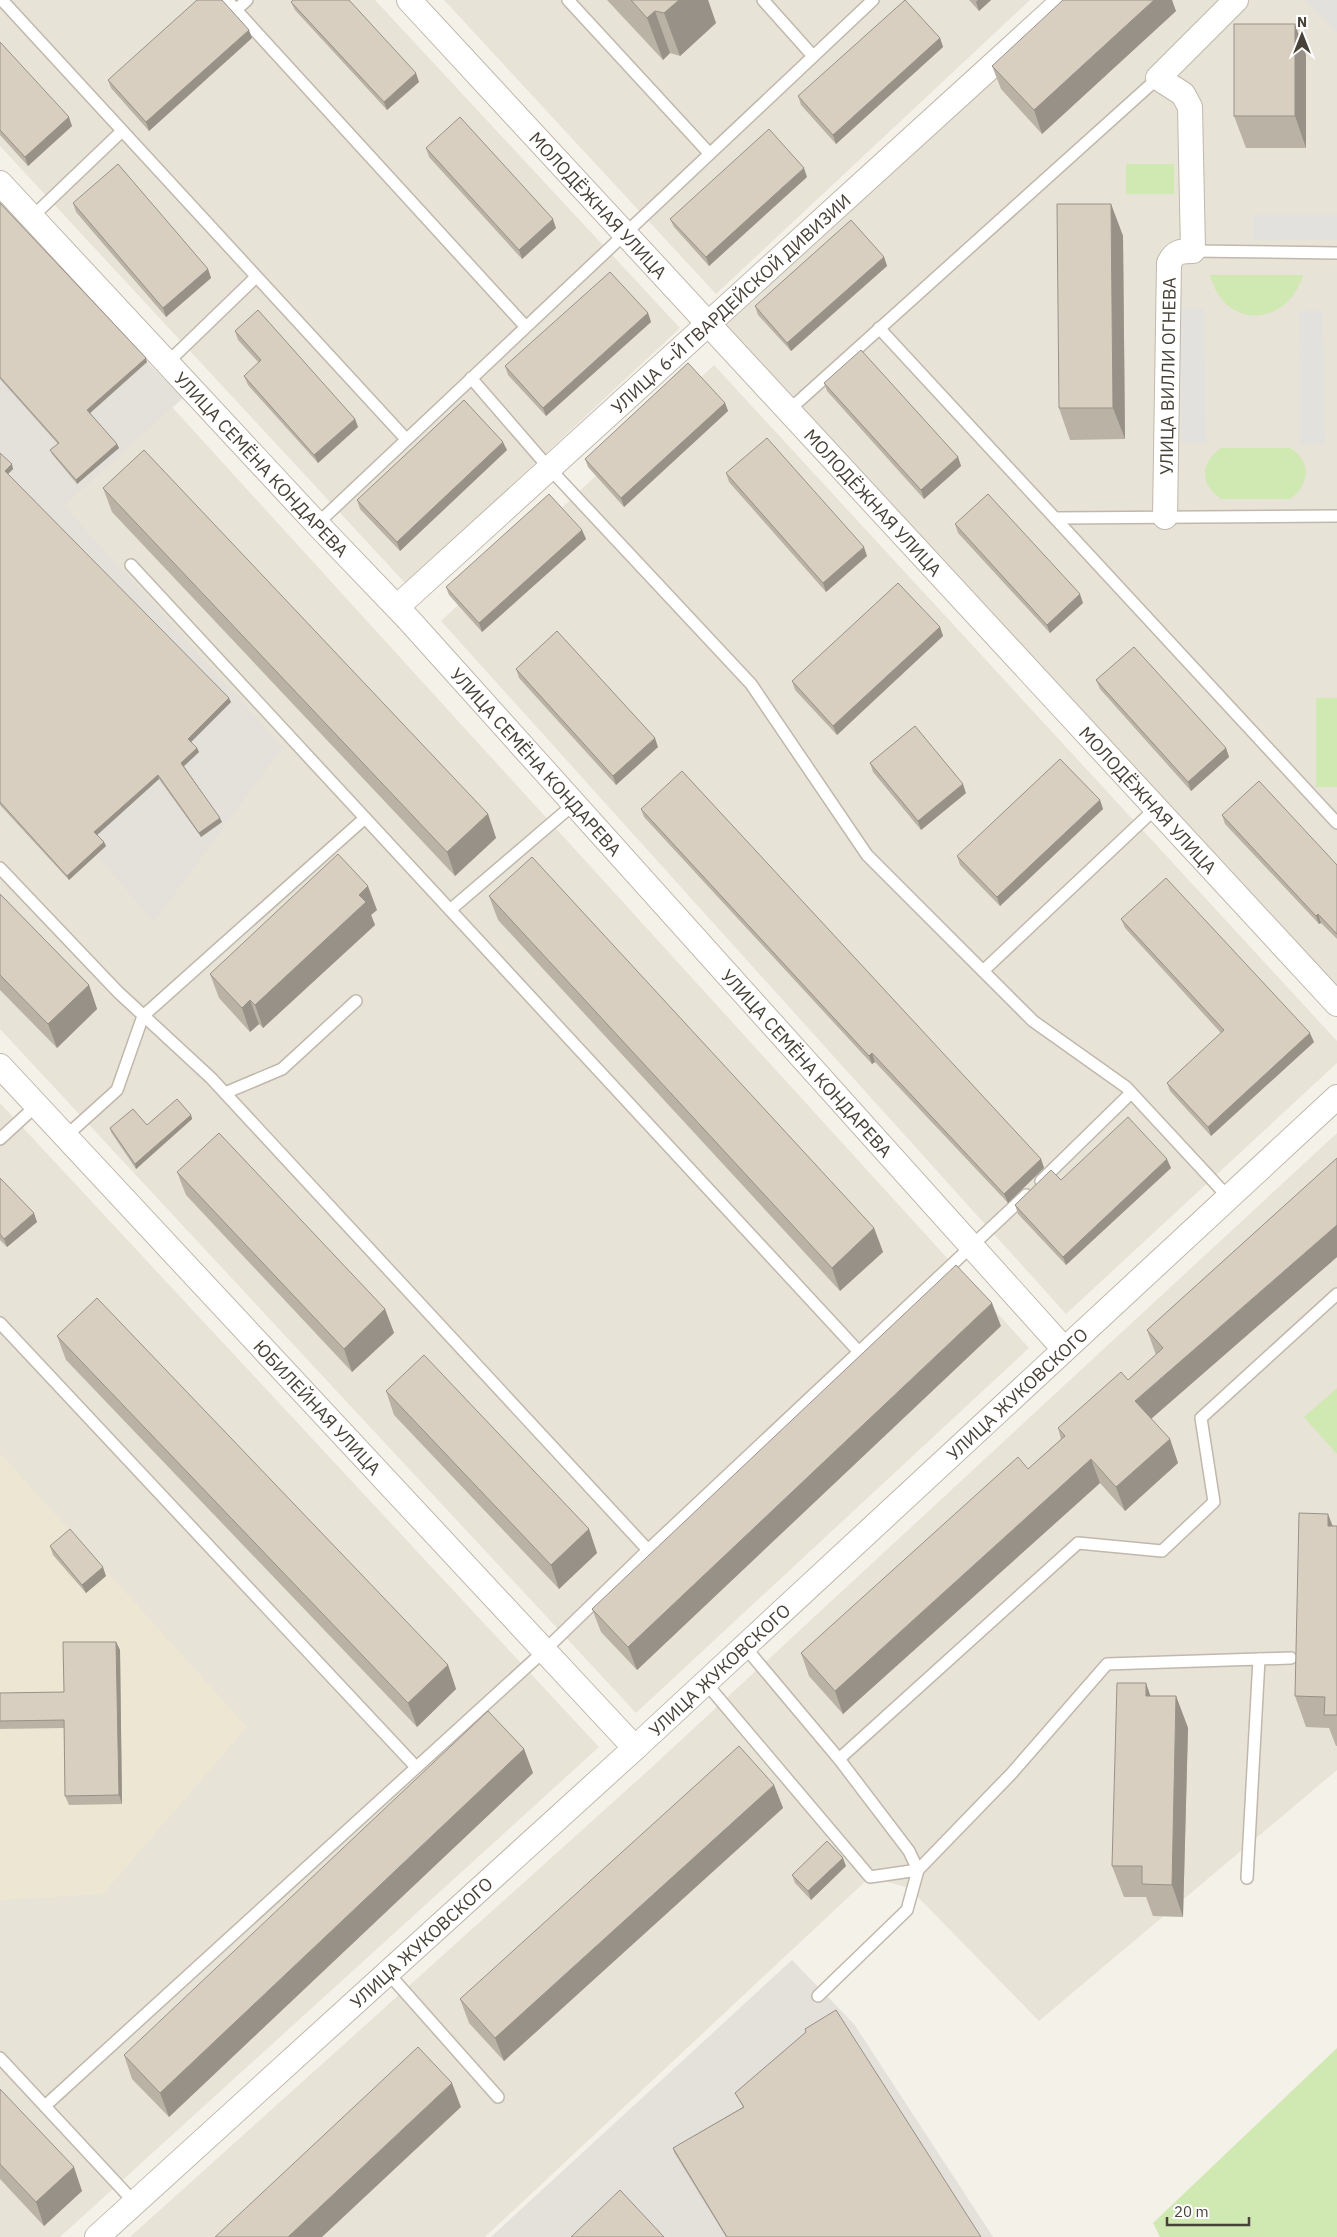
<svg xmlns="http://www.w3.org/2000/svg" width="1337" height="2237" viewBox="0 0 1337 2237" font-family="'IBM Plex Sans',sans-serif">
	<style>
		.residential { fill: #e8e3d7 }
		.industrial { fill: #e4e0da }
		.education { fill: #ede6d3 }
		.green { fill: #d0e8b2 }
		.parking { fill: #e3e1dd }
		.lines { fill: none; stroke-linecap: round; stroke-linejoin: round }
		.service-casing { stroke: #c0b8ab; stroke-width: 14 }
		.minor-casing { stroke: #c0b8ab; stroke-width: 26 }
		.service { stroke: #fff; stroke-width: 11 }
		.minor { stroke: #fff; stroke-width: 24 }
		.wall { fill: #bbb2a6 }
		.shaded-wall { fill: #989187 }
		.building { fill: #d9cfc1; stroke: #989187 }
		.labels { text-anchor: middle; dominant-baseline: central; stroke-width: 4.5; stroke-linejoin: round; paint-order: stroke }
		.street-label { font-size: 18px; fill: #484137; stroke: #fff }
	</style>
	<rect width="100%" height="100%" fill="#f4f1e9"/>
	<g class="residential">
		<path d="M0,0H375L680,328L406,584L0,146Z"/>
		<path d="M444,0H1030L716,294Z"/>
		<path d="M1072,0H1337V990L721,321Z"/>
		<path d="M0,218L1029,1348L636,1713L0,1029Z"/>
		<path d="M714,365L1337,1041V1063L1066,1314L441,621Z"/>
		<path d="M0,1103L599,1747L60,2237H0Z"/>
		<path d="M1337,1133V1770L1039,2021L909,1888L870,1877L485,2237H130L652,1767Z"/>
	</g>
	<g class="industrial">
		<path d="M0,200L147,362L183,398L64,506L283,747L154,922L0,744Z"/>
		<path d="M792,1960L854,2024L993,2237H491Z"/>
	</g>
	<path class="education" d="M0,1453L247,1727L103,1894L0,1900Z"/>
	<g class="green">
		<rect x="1126" y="164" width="48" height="30"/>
		<path d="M1210,275H1303C1287,328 1224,330 1210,275Z"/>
		<path d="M1221,448H1290C1312,461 1310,485 1290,499H1221C1199,483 1200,463 1221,448Z"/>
		<rect x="1316" y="698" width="21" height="89"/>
		<path d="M1337,1388V1454L1304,1417Z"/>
		<path d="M1337,2048V2237H1160L1153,2223Z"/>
	</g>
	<g class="parking">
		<path d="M1306,0H1337V33Z"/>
		<rect x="1253" y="215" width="84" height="25"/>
		<path d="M1180,309H1204L1206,443H1181Z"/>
		<path d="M1299,311H1323L1325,444L1300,445Z"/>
	</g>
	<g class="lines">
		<g class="service-casing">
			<g id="service">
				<path d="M2,0L406,439"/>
				<path d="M227,0L525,326"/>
				<path d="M568,0L709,153"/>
				<path d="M763,0L813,56"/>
				<path d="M236,10L247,0"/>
				<path d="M32,217L122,131"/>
				<path d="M1193,251L1337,253"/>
				<path d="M879,328L1337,823"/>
				<path d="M167,363L256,277"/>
				<path d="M471,378L549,468L751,684L867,855L1033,1021L1126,1087L1229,1198"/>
				<path d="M789,410L1158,78"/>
				<path d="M1055,518L1337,516"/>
				<path d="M317,524L873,0"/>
				<path d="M131,565L860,1353"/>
				<path d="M0,868L118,992L211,1078L648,1550"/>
				<path d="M450,910L574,804"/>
				<path d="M983,971L1156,808"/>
				<path d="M225,1093L282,1069L356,1001"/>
				<path d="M66,1136L117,1090L143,1016L365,818"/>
				<path d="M0,1139L37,1105"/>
				<path d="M1041,1181L1131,1093"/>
				<path d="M0,1323L416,1767"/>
				<path d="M745,1647L839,1759L1078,1543L1162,1551L1214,1502L1201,1418L1337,1294"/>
				<path d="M1259,1659L1291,1658"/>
				<path d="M705,1682L870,1877L918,1870L907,1910L818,1996"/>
				<path d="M839,1759L909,1851L918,1870L1012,1773L1107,1664L1259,1659L1247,1878"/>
				<path d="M388,1973L498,2097"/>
				<path d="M0,2058L135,2203"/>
				<path d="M45,2106L544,1651L648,1550L1026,1195"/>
			</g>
		</g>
		<g class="minor-casing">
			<g id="minor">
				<path id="s1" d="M409,0L1337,1004"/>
				<path id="s2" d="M0,183L317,524L409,620L1064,1349"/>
				<path id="s3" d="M1165,517L1169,263C1175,251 1181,251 1193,251L1190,107L1183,94L1158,78L1236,0"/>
				<path id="s4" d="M397,607L1064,0"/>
				<path id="s5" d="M0,1066L635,1748"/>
				<path id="s6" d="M97,2237L635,1748L1337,1097"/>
			</g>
		</g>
		<use href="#service" class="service"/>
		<use href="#minor" class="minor"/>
	</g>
	<g class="wall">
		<path d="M607,0H708L716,23L680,56L670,53L663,60Z"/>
		<path d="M969,0H991L979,11Z"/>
		<path d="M291,2L419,82L387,110L295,10Z"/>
		<path d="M1176,11L1042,134L1001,89L992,66Z"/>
		<path d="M252,38L149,131L111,88L108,80Z"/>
		<path d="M940,38L943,47L836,144L801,105L798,96Z"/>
		<path d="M0,42L72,126L28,166L0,135Z"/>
		<path d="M1306,55V148H1246L1234,116Z"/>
		<path d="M426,148L556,228L522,259L429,157Z"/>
		<path d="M807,177L709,266L674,227L670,219Z"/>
		<path d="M0,203L147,362L90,413L117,444L119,448L77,484L52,454L50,450L58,444L0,379Z"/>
		<path d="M73,203L208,269L211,278L166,317L76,212Z"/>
		<path d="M1111,204L1123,236L1125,439L1070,440L1059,408Z"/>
		<path d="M884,257L887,266L791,351L758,315L755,306Z"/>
		<path d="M648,313L651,322L546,416L508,375L505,366Z"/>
		<path d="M235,331L355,419L358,427L318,463L248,385L244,376L259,363L238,340Z"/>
		<path d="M824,383L958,457L961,466L924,499L827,391Z"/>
		<path d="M725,403L728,411L624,507L588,467L585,459Z"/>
		<path d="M507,450L400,551L360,509L357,500Z"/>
		<path d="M0,453L13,469L8,474L231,702L191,742L197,748L199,752L184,766L222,822L201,837L159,779L97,835L104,842L106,846L69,880L0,805Z"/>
		<path d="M726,473L867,556L826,592L729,482Z"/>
		<path d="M103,488L488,814L496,838L455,876L112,512Z"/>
		<path d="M955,524L1083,603L1050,633L958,533Z"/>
		<path d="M582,530L586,539L482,632L449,595L446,587Z"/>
		<path d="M940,627L943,636L837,735L795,690L792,681Z"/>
		<path d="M516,669L658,747L616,785L519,678Z"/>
		<path d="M1096,680L1226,748L1229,757L1191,791L1100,689Z"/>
		<path d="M870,763L966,793L921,830L873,772Z"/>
		<path d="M1100,800L1103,809L1000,906L960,865L957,856Z"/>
		<path d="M641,809L1041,1159L1044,1168L1008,1203L875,1062L872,1064L644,817Z"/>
		<path d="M1222,815L1337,865V939L1321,923L1319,924L1225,824Z"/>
		<path d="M0,894L89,985L97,1009L57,1048L0,990Z"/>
		<path d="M489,896L874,1228L883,1252L840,1291L498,920Z"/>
		<path d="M377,910L371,915L375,925L263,1028L259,1024L250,1032L219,998L210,974Z"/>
		<path d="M1121,919L1314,1042L1211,1136L1170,1091L1167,1083L1221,1033L1125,928Z"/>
		<path d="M191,1115L192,1119L136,1169L111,1132L110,1128L147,1125Z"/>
		<path d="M1337,1158V1257L1151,1419L1170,1439L1178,1463L1125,1511L1100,1483L843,1714L809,1676L801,1653L1028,1469L1061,1439L1058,1428L1128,1380L1156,1355L1147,1330Z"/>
		<path d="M1171,1168L1066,1265L1018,1214L1015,1205L1061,1180Z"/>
		<path d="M177,1172L385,1309L394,1333L352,1372L186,1195Z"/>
		<path d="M0,1178L37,1222L7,1247L0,1240Z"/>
		<path d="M1001,1326L637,1670L601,1632L592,1609Z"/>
		<path d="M57,1336L448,1665L456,1689L417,1727L66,1360Z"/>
		<path d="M386,1391L589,1529L597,1553L559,1589L394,1415Z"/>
		<path d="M1333,1526H1337V1746H1336L1329,1728L1306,1727L1295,1696Z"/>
		<path d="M50,1546L106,1576L86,1593L53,1555Z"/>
		<path d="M116,1642L120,1650L122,1804L69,1805L65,1796L64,1728L0,1729V1693L64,1692Z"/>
		<path d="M1151,1696H1176L1188,1728L1183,1917L1153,1916L1146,1897H1124L1112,1866Z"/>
		<path d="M524,1749L533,1773L169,2117L132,2079L124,2055Z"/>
		<path d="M774,1785L783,1808L504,2061L469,2023L460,1999Z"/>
		<path d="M846,1866L811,1900L795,1883L792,1875Z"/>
		<path d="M805,2029L981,2237H726L674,2152L673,2148L743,2107L737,2097L735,2093L806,2032Z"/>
		<path d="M0,2089L82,2191L44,2226L0,2179Z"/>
	</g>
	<g class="shaded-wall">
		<path d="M679,0H708L716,23L680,56L664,13Z"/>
		<path d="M978,0H991L979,11L976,2Z"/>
		<path d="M1154,0H1172L1176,11L1042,134L1034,110Z"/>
		<path d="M655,11L670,53L663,60L647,18Z"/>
		<path d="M1295,24L1306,55V148L1295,116Z"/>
		<path d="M249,30L252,38L149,131L146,122Z"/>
		<path d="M940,38L943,47L836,144L833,135Z"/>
		<path d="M416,73L419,82L387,110L384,102Z"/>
		<path d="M69,117L72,126L28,166L25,157Z"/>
		<path d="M804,168L807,177L709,266L706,257Z"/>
		<path d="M1111,204L1123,236L1125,439L1113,408Z"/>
		<path d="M553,219L556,228L522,259L519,250Z"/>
		<path d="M884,257L887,266L791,351L787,343Z"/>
		<path d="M208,269L211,278L166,317L163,308Z"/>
		<path d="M648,313L651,322L546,416L543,408Z"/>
		<path d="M146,358L147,362L89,414L87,410Z"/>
		<path d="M725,403L728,411L624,507L621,498Z"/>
		<path d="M355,419L358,427L318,463L314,455Z"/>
		<path d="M503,442L507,450L400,551L397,542Z"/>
		<path d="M117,444L119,448L77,484L76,480Z"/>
		<path d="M958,457L961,466L924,499L921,490Z"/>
		<path d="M12,464L13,469L7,475L5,471Z"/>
		<path d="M582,530L586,539L482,632L479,623Z"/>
		<path d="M864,547L867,556L826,592L823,583Z"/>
		<path d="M1080,594L1083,603L1050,633L1047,625Z"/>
		<path d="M940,627L943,636L837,735L833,726Z"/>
		<path d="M229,698L231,702L190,743L188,739Z"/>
		<path d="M655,738L658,747L616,785L613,776Z"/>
		<path d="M197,748L199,752L183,767L181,763Z"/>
		<path d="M1226,748L1229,757L1191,791L1188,782Z"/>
		<path d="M158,775L159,779L96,836L94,832Z"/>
		<path d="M963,784L966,793L921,830L918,821Z"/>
		<path d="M1100,800L1103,809L1000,906L997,897Z"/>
		<path d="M488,814L496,838L455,876L447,852Z"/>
		<path d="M220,818L222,822L201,837L199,833Z"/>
		<path d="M104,842L106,846L69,880L67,876Z"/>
		<path d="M368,886L377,910L371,915L375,925L263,1028L255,1005Z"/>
		<path d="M1318,914L1321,923L1319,924L1316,916Z"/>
		<path d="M89,985L97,1009L57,1048L48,1024Z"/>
		<path d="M250,1000L259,1024L250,1032L242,1008Z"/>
		<path d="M1310,1033L1314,1042L1211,1136L1208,1127Z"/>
		<path d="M872,1053L875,1062L872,1064L869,1056Z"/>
		<path d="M191,1115L192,1119L136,1169L135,1164Z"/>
		<path d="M1041,1159L1044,1168L1008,1203L1004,1194Z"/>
		<path d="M1167,1159L1171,1168L1066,1265L1063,1257Z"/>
		<path d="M34,1213L37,1222L7,1247L4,1239Z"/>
		<path d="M1337,1225V1257L1144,1425L1135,1401Z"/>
		<path d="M874,1228L883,1252L840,1291L832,1268Z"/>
		<path d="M992,1303L1001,1326L637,1670L628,1647Z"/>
		<path d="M385,1309L394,1333L352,1372L344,1349Z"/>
		<path d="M1170,1439L1178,1463L1125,1511L1116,1487Z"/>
		<path d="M1091,1459L1100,1483L843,1714L835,1691Z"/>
		<path d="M1328,1514L1337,1537L1328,1526Z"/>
		<path d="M589,1529L597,1553L559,1589L551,1565Z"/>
		<path d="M103,1567L106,1576L86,1593L82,1585Z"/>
		<path d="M116,1642L120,1650L122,1804L119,1795Z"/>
		<path d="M448,1665L456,1689L417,1727L408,1703Z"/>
		<path d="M1146,1683L1157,1715L1146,1696Z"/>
		<path d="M1176,1696L1188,1728L1183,1917L1172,1885Z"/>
		<path d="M524,1749L533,1773L169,2117L160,2093Z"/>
		<path d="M774,1785L783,1808L504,2061L495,2038Z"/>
		<path d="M843,1858L846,1866L811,1900L808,1891Z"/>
		<path d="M452,2083L461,2107L322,2237H288Z"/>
		<path d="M74,2167L82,2191L44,2226L36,2202Z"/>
	</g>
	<g class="building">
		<path d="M197,0H222L249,30L146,122L108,80Z"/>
		<path d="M293,0H349L416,73L384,102L291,2Z"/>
		<path d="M631,0H679L664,13L655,11L647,18Z"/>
		<path d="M905,0L940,38L833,135L798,96Z"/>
		<path d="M1063,0H1154L1034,110L992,66Z"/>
		<rect x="1234" y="24" width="61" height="92"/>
		<path d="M0,42L69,117L25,157L0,130Z"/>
		<path d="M460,117L553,219L519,250L426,148Z"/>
		<path d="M769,129L804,168L706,257L670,219Z"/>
		<path d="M118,164L208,269L163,308L73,203Z"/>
		<path d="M0,203L146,358L87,410L117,444L76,480L50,450L59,443L0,377Z"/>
		<path d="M1057,204H1111L1113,408H1059Z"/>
		<path d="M851,220L884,257L787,343L755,306Z"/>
		<path d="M610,272L648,313L543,408L505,366Z"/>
		<path d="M258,310L355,419L314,455L244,376L261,360L235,331Z"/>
		<path d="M861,350L958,457L921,490L824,383Z"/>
		<path d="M688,363L725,403L621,498L585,459Z"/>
		<path d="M464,400L503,442L397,542L357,500Z"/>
		<path d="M767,438L864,547L823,583L726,473Z"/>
		<path d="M144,450L488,814L447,852L103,488Z"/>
		<path d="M0,453L12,464L5,471L229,698L188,739L197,748L181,763L220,818L199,833L158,775L94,832L104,842L67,876L0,802Z"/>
		<path d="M549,494L582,530L479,623L446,587Z"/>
		<path d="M988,494L1080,594L1047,625L955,524Z"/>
		<path d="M898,583L940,627L833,726L792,681Z"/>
		<path d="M557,631L655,738L613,776L516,669Z"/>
		<path d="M1134,647L1226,748L1188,782L1096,680Z"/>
		<path d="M915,726L963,784L918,821L870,763Z"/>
		<path d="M1060,759L1100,800L997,897L957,856Z"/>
		<path d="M682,771L1041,1159L1004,1194L872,1053L869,1056L641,809Z"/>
		<path d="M1259,781L1337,865V934L1318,914L1316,916L1222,815Z"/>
		<path d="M338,854L368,886L359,895L366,902L255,1005L250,1000L242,1008L210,974Z"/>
		<path d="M532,857L874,1228L832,1268L489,896Z"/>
		<path d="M1166,878L1310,1033L1208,1127L1167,1083L1224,1030L1121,919Z"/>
		<path d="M0,894L89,985L48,1024L0,975Z"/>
		<path d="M177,1099L191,1115L135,1164L110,1128L133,1109L147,1125Z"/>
		<path d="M1128,1117L1167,1159L1063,1257L1015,1205L1051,1170L1061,1180Z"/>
		<path d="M219,1133L385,1309L344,1349L177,1172Z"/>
		<path d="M1337,1158V1225L1135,1401L1170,1439L1116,1487L1091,1459L835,1691L801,1653L1018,1457L1028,1469L1065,1436L1058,1428L1121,1372L1128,1380L1163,1348L1147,1330Z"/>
		<path d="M0,1178L34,1213L4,1239L0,1234Z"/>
		<path d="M956,1265L992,1303L628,1647L592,1609Z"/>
		<path d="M97,1298L448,1665L408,1703L57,1336Z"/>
		<path d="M424,1355L589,1529L551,1565L386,1391Z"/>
		<path d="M1299,1513L1328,1514V1526H1337V1715H1324L1325,1697L1295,1696Z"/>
		<path d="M70,1529L103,1567L82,1585L50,1546Z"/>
		<path d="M63,1642H116L119,1795L65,1796L64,1720L0,1721V1693L64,1692Z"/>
		<path d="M1117,1683H1146V1696H1176L1172,1885L1142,1884V1866H1112Z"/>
		<path d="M488,1711L524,1749L160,2093L124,2055Z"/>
		<path d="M739,1746L774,1785L495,2038L460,1999Z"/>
		<path d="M827,1841L843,1858L808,1891L792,1875Z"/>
		<path d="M836,2010L981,2237H727L673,2148L744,2107L735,2093L806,2032L805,2029Z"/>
		<path d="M418,2047L452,2083L288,2237H215Z"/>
		<path d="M0,2089L74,2167L36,2202L0,2164Z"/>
		<path d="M620,2190L664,2237H571Z"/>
	</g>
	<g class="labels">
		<g class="street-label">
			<text stroke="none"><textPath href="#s1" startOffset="279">МОЛОДЁЖНАЯ УЛИЦА</textPath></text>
			<text stroke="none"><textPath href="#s4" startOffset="451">УЛИЦА 6-Й ГВАРДЕЙСКОЙ ДИВИЗИИ</textPath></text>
			<text stroke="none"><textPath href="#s3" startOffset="141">УЛИЦА ВИЛЛИ ОГНЕВА</textPath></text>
			<text stroke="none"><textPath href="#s2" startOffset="384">УЛИЦА СЕМЁНА КОНДАРЕВА</textPath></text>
			<text stroke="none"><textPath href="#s1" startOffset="684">МОЛОДЁЖНАЯ УЛИЦА</textPath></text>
			<text stroke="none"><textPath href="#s2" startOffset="789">УЛИЦА СЕМЁНА КОНДАРЕВА</textPath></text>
			<text stroke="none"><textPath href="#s1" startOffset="1089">МОЛОДЁЖНАЯ УЛИЦА</textPath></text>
			<text stroke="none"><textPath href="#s2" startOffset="1194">УЛИЦА СЕМЁНА КОНДАРЕВА</textPath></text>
			<text stroke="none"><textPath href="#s6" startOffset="1248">УЛИЦА ЖУКОВСКОГО</textPath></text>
			<text stroke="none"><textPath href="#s5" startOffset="466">ЮБИЛЕЙНАЯ УЛИЦА</textPath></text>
			<text stroke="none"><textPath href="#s6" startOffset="842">УЛИЦА ЖУКОВСКОГО</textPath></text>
			<text stroke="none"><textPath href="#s6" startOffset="438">УЛИЦА ЖУКОВСКОГО</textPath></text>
		</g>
	</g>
	<g transform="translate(1302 35)" stroke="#ffffff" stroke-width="4" paint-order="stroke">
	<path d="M0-4L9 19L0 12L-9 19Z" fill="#484137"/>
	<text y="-8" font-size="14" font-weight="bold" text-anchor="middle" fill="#484137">N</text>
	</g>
	<path d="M1167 2217v8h82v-8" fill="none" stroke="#484137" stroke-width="2.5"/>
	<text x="1174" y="2217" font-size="15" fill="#484137" stroke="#ffffff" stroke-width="4" paint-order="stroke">20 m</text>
</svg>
